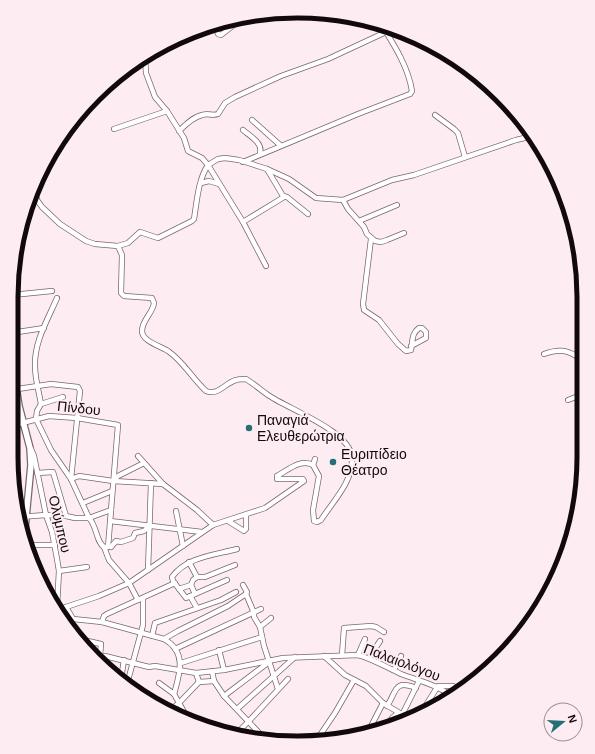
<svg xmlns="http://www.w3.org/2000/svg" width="595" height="754" viewBox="0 0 595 754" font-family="Arial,sans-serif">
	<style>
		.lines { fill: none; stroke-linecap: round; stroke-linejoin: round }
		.minor-casing { stroke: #7c656e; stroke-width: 6 }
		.major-casing { stroke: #7c656e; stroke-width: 8 }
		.minor { stroke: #fff; stroke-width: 4.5 }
		.major { stroke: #fff; stroke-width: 5.5 }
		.poi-dot { fill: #257074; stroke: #fdecf2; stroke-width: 1.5 }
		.labels { text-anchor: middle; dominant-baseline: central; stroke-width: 4; stroke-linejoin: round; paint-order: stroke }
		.street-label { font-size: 14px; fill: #11090c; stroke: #fdecf2 }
		.poi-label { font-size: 14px; fill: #11090c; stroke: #fdecf2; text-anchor: start }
		.rim { fill: none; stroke: #11090c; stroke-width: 5 }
	</style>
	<rect width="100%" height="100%" fill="#fdecf2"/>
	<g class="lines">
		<g class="minor-casing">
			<g id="minor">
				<path d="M214,24L218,34L221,35L244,17"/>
				<path d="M145,57L146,73L155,97L167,111L184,138L188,151L202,158L208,165L218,159L225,158L239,160L267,169L289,179L316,198L343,200L392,180L414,175L516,140L533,136"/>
				<path d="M435,115L454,129L458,133L465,157"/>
				<path d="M252,120L280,145"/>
				<path d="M114,129L167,111"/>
				<path d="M243,130C250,136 263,143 260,153"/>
				<path d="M179,131C185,125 193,117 202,115C208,113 213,116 218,114L225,103L235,97L281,76L328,59L386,32"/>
				<path d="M243,162L358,114L410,94L412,91C408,66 394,45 381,24"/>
				<path d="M267,169L283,196L287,197L308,214"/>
				<path d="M201,183L209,181L219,184"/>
				<path d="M34,187L37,200L42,207L60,224L86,241L95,244L118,246L128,243L140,232L158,238L192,221L194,219C197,201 198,180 208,165L243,222L266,266"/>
				<path d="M343,200L348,209L364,227L367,234L375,241L381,242L387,240L404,233"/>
				<path d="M359,221L397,205"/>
				<path d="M243,222L284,197"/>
				<path d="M371,239L363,304L364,310L379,320L398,344L406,351L411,350C413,341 411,334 419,328H422L426,332V338L411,346"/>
				<path d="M118,246L122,255L121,293L124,296L152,298L154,303C153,313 142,320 142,331C142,341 160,346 168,351C183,361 192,378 206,391C218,396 225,383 236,380C239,379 243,379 246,379C254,384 261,390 268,395C288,409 351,431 352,458C353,482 333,501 321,520L317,522L314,521L313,510L319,476L313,465L315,459"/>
				<path d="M12,295L52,291"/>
				<path d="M11,333L44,328"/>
				<path d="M544,354C560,348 569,350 582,360"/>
				<path d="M11,390L51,384L78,387L80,391L71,479L79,476L113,481L163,484L197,510L213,525"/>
				<path d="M63,397L41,404L37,411L36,419L51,450L71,479L89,518C97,526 96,542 104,547"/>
				<path d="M568,400L581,395"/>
				<path d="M41,404C39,392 35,379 35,366C34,342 48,319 57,298"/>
				<path d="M11,426L49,416L77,418L118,425L108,547H104L109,560L129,583L138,600"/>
				<path d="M31,449L34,456L46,515L52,532L57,559L59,571L57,606"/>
				<path d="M138,456L163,484"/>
				<path d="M37,473L53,472L66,516"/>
				<path d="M113,481L118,476L144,463"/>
				<path d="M83,503L112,491"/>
				<path d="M176,511L183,546"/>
				<path d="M19,517L46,515L66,516L75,518H89L111,510"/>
				<path d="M110,521L202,532"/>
				<path d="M228,521L244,531L246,529V515"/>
				<path d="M27,545H55"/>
				<path d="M111,547L116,541L121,542L133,538L135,533L144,531L149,526"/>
				<path d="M189,562L197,577H205L235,565"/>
				<path d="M148,570L151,483"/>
				<path d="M59,571L87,567"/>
				<path d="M227,580L186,598L173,581L172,577C186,557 215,555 237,549"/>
				<path d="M243,585L247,592L246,594L254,613V617L260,627L264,646L278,689"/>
				<path d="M179,589L191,585"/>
				<path d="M195,594L191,585L193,580L197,577"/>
				<path d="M190,596L197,608"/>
				<path d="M57,606L63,608L99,596L129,583L213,525L265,508L304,481L303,479H277V476C288,470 301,458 313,465"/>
				<path d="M66,607L73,619L102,622L164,639C187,652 180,673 174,694L188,719"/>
				<path d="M62,617L63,608"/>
				<path d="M102,622L104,616L107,614L175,583"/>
				<path d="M260,627L271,618"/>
				<path d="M152,636L155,623L221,600L236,592"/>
				<path d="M79,639L101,644L100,656"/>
				<path d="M164,639L178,631L228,606L246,594"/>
				<path d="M175,649L261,609"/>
				<path d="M219,650L224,670"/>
				<path d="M342,655L344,628L371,626L376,627L384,632"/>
				<path d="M358,655L365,639"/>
				<path d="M93,656H105L149,667L155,666L196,673L224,670L283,658L358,655C373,659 386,667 401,674C416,680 433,683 447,693"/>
				<path d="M324,656L345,675L366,686L383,703L408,718"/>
				<path d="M369,658L380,641"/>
				<path d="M181,663L262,637"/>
				<path d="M394,670L401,656"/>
				<path d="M212,671L214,681L224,696L265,739"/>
				<path d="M196,673L199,682L214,681"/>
				<path d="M121,679L124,660"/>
				<path d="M159,683L174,694"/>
				<path d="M127,684L143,625V598"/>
				<path d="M129,685L141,690L142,695"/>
				<path d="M224,696L269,662"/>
				<path d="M153,704L155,705"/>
				<path d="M387,706C397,692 393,679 416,688"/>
				<path d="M237,709L295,657"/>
				<path d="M169,711L179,703L199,682"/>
				<path d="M421,713L438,686H453"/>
				<path d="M402,715L419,681"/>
				<path d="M387,727L392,718L398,713"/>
				<path d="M367,734L383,703"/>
				<path d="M235,735L249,721L288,679"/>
				<path d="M316,741L335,713L354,680"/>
			</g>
		</g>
		<g class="major-casing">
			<path id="major" d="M11,355L19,406L30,448L31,465L24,539"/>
		</g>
		<use href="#minor" class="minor"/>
		<use href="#major" class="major"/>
	</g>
	<g class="poi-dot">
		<circle cx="249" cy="428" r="4"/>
		<circle cx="333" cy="462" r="4"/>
	</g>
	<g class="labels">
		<g class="street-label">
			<text transform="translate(79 408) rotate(6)">Πίνδου</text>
			<text transform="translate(60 524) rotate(77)">Ολύμπου</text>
			<text transform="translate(402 662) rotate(21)">Παλαιολόγου</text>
		</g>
		<g class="poi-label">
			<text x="257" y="420">Παναγιά<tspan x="257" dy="16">Ελευθερώτρια</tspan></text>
			<text x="341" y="454">Ευριπίδειο<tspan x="341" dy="16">Θέατρο</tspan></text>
		</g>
	</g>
	<path d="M0 0H595V754H0ZM297 18H298A279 279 0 0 1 577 297V457A279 279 0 0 1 298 736H297A279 279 0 0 1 18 457V297A279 279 0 0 1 297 18Z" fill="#fdecf2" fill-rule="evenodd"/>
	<path class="rim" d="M297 18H298A279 279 0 0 1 577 297V457A279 279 0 0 1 298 736H297A279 279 0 0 1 18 457V297A279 279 0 0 1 297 18Z"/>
	<g transform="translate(563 722) rotate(72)"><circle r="19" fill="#fdecf2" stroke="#9f9196"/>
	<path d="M0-3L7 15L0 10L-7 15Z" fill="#257074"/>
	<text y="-6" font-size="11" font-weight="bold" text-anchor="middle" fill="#11090c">N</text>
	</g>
</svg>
